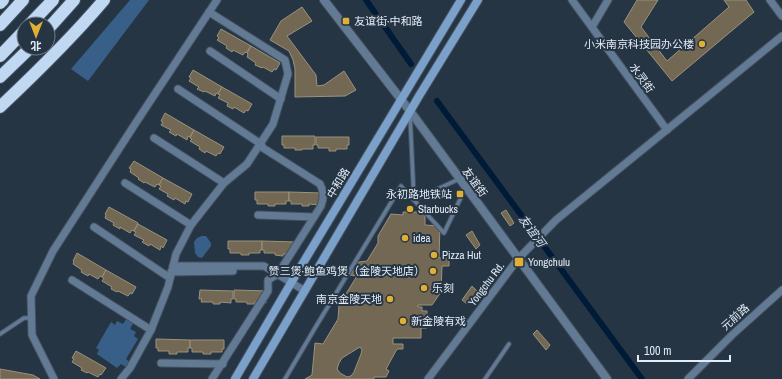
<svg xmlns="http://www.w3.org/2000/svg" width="782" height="379" viewBox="0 0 782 379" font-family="'Archivo Narrow','Noto Sans SC',sans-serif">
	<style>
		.green { fill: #385f88 }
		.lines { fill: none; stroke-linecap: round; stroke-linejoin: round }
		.canal { stroke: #001b37; stroke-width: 6 }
		.building { fill: #726853; stroke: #9c927c; fill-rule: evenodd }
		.service-casing { stroke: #445261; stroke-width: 5.5 }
		.minor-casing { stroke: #445261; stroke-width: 9 }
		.tertiary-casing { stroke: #445261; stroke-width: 10 }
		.secondary-casing { stroke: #445261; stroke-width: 10 }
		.motorway-casing { stroke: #445261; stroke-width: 14 }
		.service { stroke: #627a94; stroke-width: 3.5 }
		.minor { stroke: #627a94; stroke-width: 7 }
		.tertiary { stroke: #627a94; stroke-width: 8 }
		.secondary { stroke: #7ba1ca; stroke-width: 8 }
		.motorway { stroke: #c0d8f1; stroke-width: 12 }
		.poi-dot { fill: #e0b034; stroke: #263544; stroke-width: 1.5 }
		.labels { text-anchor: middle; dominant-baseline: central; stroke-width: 4; stroke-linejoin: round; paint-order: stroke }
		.poi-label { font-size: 11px; fill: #e3ecf7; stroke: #263544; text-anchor: start }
		.street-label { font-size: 11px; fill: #e3ecf7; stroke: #263544 }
		.water-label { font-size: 12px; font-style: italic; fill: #d3e2f2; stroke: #263544 }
	</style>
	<rect width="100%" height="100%" fill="#263544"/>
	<g class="green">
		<path d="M130,0H149L88,81L71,69Z"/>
		<path d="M202,236H206L211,243V246L202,258L198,257L195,253L194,242L197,238Z"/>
		<path d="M128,316L135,320L130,329L136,332L134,336L138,339L126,359L132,364L129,369L121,364L117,368L97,354L99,350L96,348L111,322L115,325L117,321L123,324Z"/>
	</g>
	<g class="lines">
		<g class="canal">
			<path d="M366,0L411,64"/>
			<path d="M437,101L642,379"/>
		</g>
	</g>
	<g class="building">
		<path d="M637,0H658L641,27L667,61L729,7L724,0H746L754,12L672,81L624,22Z"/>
		<path d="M302,7L312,21L287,36L316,75L317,86L324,85L344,71L356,90L345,96L295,97V69L293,60L289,51L270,40L281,21Z"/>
		<path d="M221,29L251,46L246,53L245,52L243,55L233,50L232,52L226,48L227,46L217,40L219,38L217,36Z"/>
		<path d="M251,46L280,63L276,70L274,69L272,72L263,67L262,68L255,65L256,63L247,57L248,54L247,53Z"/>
		<path d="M193,70L222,87L218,94L216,93L215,96L205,91L204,92L197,89L199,87L189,81L191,78L189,77Z"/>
		<path d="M222,87L252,104L248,111L246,110L244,113L234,107L233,109L227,106L228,103L218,98L220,95L218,94Z"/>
		<path d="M165,113L194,130L190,137L188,136L187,140L177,134L176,136L169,132L171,130L161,125L163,122L161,121Z"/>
		<path d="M194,130L224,147L220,154L218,153L216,156L206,151L205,153L199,149L200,147L190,141L192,139L190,138Z"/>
		<path d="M282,136H315V145H313V149H302V150H295V148H284V145H282Z"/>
		<path d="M316,137H349V145H347V149H336V151H329V148H318V145H316Z"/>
		<path d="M134,161L163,178L159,185L157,184L155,187L145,182L144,183L138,179L139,178L130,172L131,169L129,168Z"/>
		<path d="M163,178L192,194L188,202L186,201L185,204L175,198L174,200L167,196L168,194L159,189L161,186L159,185Z"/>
		<path d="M255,192H289V201H286V204H275V206H268V204H257V200H255Z"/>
		<path d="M289,192L322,193L320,205L309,204V206H302V204H291V201H289Z"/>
		<path d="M109,207L138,223L134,231L132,230L130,233L120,227V229L113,225L114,223L105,218L106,215L105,214Z"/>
		<path d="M506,210L514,223L510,226L501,213Z"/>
		<path d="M403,212H425V225L440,226L439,258H449V266H442L441,292L432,305H418V307H422V311H427V328H421V338H393V344H403V349H397L386,369L389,371L386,377H374V379H305L312,375L315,343L323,344L338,319L339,305L357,276L350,275L359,262L367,261L378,243V236L391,214L403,215ZM360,347L362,350L361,354L354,372L351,376L347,377L340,373L337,369L339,363L342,358Z"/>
		<path d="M138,224L167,240L163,248L161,246L160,250L150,244L149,246L142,242L144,240L134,235L136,232L134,231Z"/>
		<path d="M472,231L480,245L476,249L466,235Z"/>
		<path d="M228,241H262V250H260V253H249V255H241V253H230V249H228Z"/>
		<path d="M262,241L296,242L294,254H283V256L275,255V253H264V250H262Z"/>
		<path d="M77,253L106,270L102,277L100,276L98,279L89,274L88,276L81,272L82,270L73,264L74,262L73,261Z"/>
		<path d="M106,270L136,287L132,294L130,293L128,296L118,291L117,292L111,289L112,287L102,281L104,278L102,277Z"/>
		<path d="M472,286L477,291L467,304L462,300Z"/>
		<path d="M200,290L233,291V299H231V303L220,302V304H213V302H201L202,299H199Z"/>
		<path d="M234,290L268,291V299H266V303L255,302V304H247V302H236V299H234Z"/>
		<path d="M537,330L550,345L546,350L533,334Z"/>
		<path d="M156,339L190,340V348H188V352H177V354H169V351H158V348H156Z"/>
		<path d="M190,340H224V349H222V352H211V354H203V352H192V348H190Z"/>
		<path d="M76,351L106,368L101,375L100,374L98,377L88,372L87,373L81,370L82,368L72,362L74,359L72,358Z"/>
		<path d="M0,369L33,375L40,379H0Z"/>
	</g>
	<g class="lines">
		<g class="service-casing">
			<g id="service">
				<path d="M410,115L414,200L459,179"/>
				<path d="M0,334L24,318H32"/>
				<path d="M285,379L315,328L401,186L444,233L465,189"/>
				<path d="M485,379L509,344"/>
			</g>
		</g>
		<g class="minor-casing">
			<g id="minor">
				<path d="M572,0L667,130"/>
				<path d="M770,0L782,16"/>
				<path d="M592,27L608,0"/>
				<path d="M210,51L281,99"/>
				<path d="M178,89L261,144L263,148L320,184C324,192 324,197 321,206L278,274L268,280V291L212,379"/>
				<path d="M154,138L224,183"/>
				<path d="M125,183L191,225"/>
				<path d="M258,215L314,217"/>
				<path d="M94,227L170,278"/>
				<path d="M173,266H264L305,291"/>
				<path d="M171,272L233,271"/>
				<path d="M72,280L151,330"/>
				<path d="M161,363L223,364"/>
				<path d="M54,379L32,335L31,296L53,251L137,121L217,0"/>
				<path d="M121,379L130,368L151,330L168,287L176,254L191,225L224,183L247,164L273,124L288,74L285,60L209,12"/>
				<path d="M428,379L518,259L556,220L782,36"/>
				<path d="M688,379L732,335L782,290"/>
			</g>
		</g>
		<g class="tertiary-casing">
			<path id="tertiary" d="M324,0L410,111L607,379"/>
		</g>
		<g class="secondary-casing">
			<g id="secondary">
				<path d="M235,379L291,283L461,0"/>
				<path d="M253,379L419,96L478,0"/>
			</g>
		</g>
		<g class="motorway-casing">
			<g id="motorway">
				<path d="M0,3L3,0"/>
				<path d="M30,24L53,0"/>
				<path d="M0,25L23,0"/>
				<path d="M48,29L74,0"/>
				<path d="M0,56L24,31"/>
				<path d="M0,77L30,48"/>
				<path d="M0,107C36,73 72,38 104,0"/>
			</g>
		</g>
		<use href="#service" class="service"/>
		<use href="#minor" class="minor"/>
		<use href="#tertiary" class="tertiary"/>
		<use href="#secondary" class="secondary"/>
		<use href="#motorway" class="motorway"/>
	</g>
	<g class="poi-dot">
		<rect x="342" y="17" width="8" height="8" rx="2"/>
		<circle cx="702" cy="44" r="4"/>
		<rect x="456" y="190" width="8" height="8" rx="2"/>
		<circle cx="410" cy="209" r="4"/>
		<circle cx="405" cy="238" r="4"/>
		<circle cx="434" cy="255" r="4"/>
		<rect x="514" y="257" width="10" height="10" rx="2"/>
		<circle cx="433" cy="271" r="4"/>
		<circle cx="424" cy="288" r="4"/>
		<circle cx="390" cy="299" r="4"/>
		<circle cx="403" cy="321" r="4"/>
	</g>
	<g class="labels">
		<g class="poi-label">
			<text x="354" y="21">友谊街·中和路</text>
			<text x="694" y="44" text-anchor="end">小米南京科技园办公楼</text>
			<text x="452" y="194" text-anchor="end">永初路地铁站</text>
			<text x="418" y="209">Starbucks</text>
			<text x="413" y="238">idea</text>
			<text x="442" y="255">Pizza Hut</text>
			<text x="528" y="262">Yongchulu</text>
			<text x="425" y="271" text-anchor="end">赞三煲·鲍鱼鸡煲（金陵天地店）</text>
			<text x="432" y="288">乐刻</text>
			<text x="382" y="299" text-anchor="end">南京金陵天地</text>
			<text x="411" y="321">新金陵有戏</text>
		</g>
		<g class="street-label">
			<text transform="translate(642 78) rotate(54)">水灵街</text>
			<text transform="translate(475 182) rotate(54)">友谊街</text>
			<text transform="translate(338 183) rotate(-59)">中和路</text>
			<text transform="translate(486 284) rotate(-53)">Yongchu Rd.</text>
			<text transform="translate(735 317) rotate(-42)">元前路</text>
		</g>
		<g class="water-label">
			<text transform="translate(532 231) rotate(54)">友谊河</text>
		</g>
	</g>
	<g transform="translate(36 36) rotate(180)"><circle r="19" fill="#263544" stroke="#727e8c"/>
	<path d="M0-3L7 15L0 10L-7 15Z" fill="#e0b034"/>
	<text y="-6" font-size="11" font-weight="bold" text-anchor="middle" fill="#e3ecf7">北</text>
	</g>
	<path d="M638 355v6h92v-6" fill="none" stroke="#e3ecf7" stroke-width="2"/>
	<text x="644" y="355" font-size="12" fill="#e3ecf7" stroke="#263544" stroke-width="3" paint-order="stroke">100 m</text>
</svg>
